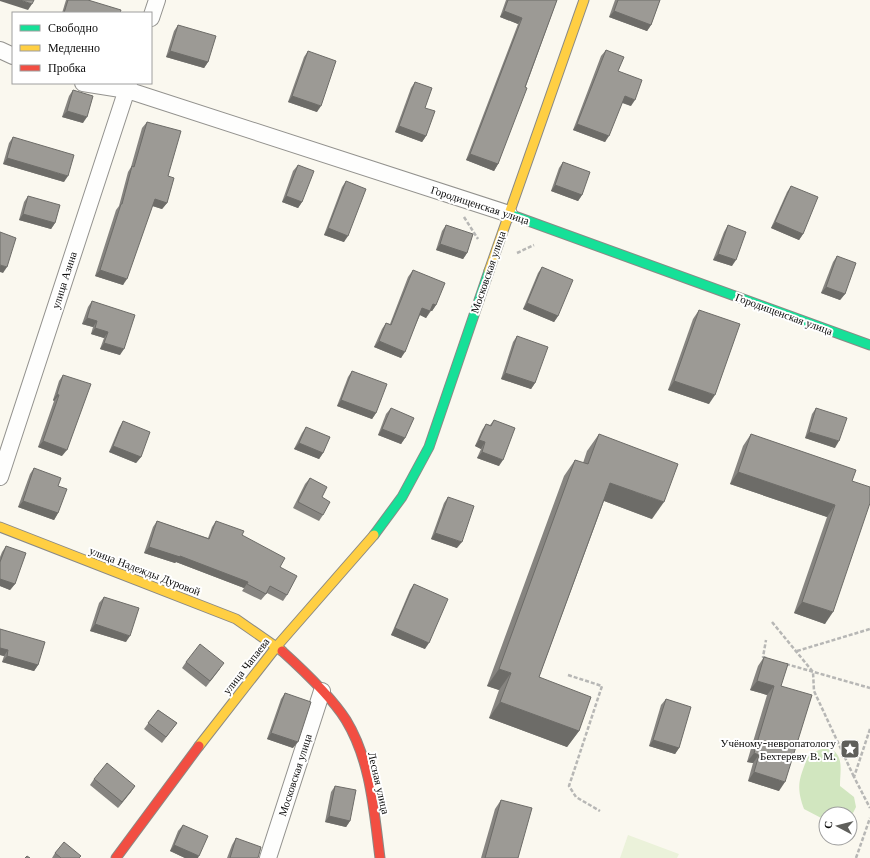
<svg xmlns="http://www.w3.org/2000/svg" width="870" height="858" viewBox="0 0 870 858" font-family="'Libre Baskerville',serif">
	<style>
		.forest { fill: #d1e6bf }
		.pitch { fill: #ebf2da }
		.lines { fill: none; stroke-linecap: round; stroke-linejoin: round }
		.street-casing { stroke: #93928e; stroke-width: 18 }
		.fast-casing { stroke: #8a8985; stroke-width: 11 }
		.slow-casing { stroke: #8a8985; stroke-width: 11 }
		.jam-casing { stroke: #8a8985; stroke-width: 11 }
		.path { stroke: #b7b7b5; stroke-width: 2.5; stroke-dasharray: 4 2; stroke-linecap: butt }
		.street { stroke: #fefefd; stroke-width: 16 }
		.fast { stroke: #16e098; stroke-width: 9 }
		.slow { stroke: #ffcf43; stroke-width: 9 }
		.jam { stroke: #f24e42; stroke-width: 9 }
		.wall { fill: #868480 }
		.shaded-wall { fill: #6d6c68 }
		.building { fill: #9c9a95; stroke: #6d6c68 }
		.labels { text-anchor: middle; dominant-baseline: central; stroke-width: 4; stroke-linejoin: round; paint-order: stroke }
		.street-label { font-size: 11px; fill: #0c0c0c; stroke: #fff }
		.poi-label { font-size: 11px; fill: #0c0c0c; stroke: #fff; text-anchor: end }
	</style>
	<rect width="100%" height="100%" fill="#faf8ef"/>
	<path class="forest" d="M827,747C845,754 840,769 840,786L854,797L856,807L852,815L826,814L825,820L804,809C795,785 800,777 809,754Z"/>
	<path class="pitch" d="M628,835L679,854L677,858H620Z"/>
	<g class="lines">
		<g class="street-casing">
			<g id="street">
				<path d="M151,18L157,0"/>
				<path d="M0,50L13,56"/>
				<path d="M83,83L127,90L509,214"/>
				<path d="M0,477L129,83"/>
				<path d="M268,858L322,691"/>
			</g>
		</g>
		<g class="fast-casing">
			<g id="fast">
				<path d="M509,214L870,345"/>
				<path d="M374,535L402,497L429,447L489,271"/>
			</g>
		</g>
		<g class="slow-casing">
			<g id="slow">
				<path d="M489,271L584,0"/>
				<path d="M0,527L236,619L282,651"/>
				<path d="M199,746L277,646L374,535"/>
			</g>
		</g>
		<g class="jam-casing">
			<g id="jam">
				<path d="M282,651C303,670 331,696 346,720C371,761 374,812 380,858"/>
				<path d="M116,858L199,746"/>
			</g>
		</g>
		<g class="path">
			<path d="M464,217L478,239"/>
			<path d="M517,253L534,245"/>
			<path d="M772,622L813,672L814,691L854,777"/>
			<path d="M797,651L870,629"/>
			<path d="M766,658L763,657L766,640"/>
			<path d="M786,664L870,688"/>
			<path d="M568,675L602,686L569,786L576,797L600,811"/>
			<path d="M870,729L854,777L870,808"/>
			<path d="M856,858L870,818"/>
		</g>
		<use href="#street" class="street"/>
		<use href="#fast" class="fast"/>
		<use href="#slow" class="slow"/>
		<use href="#jam" class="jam"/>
	</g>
	<g class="wall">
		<path d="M66,0H88L120,13H62Z"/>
		<path d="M506,0H557L498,164L494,171L466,160L518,24L500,17Z"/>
		<path d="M615,0H660L651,25L647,31L609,17Z"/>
		<path d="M178,25L208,62L204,68L166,57L174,31Z"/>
		<path d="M606,50L618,71L631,106L622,103L605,142L573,130L601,56Z"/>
		<path d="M308,51L317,112L288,102L304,57Z"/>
		<path d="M415,82L425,108L426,136L422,142L395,132L411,88Z"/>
		<path d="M73,90L83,123L62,117L69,96Z"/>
		<path d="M147,122L168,176L167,203L162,209L152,206L123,285L95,276L116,210L119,206L128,172L131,167L142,128Z"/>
		<path d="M13,137L64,182L3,164L9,143Z"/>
		<path d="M563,162L582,195L578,201L551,191L559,168Z"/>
		<path d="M298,165L302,202L298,208L282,202L293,171Z"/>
		<path d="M346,181L344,242L324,235L342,187Z"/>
		<path d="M791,186L803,234L799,240L771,228L787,192Z"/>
		<path d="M28,196L55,223L51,229L19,220L24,202Z"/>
		<path d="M446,225L467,253L463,259L436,250L442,231Z"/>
		<path d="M728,225L732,266L713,260L724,232Z"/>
		<path d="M837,256L845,294L840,300L821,293L833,262Z"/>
		<path d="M542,267L558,316L554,322L523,309L538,273Z"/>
		<path d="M413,270L436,305L432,311H431L426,318L420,315L401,358L374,347L382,329L386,323L390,324L408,277Z"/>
		<path d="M92,301L120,355L100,349L104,338L91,334L93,327L82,324L88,307Z"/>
		<path d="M699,310L709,404L668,390L693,319Z"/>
		<path d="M517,336L535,383L531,389L501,379L513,342Z"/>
		<path d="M352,371L376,413L372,419L337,406L348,377Z"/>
		<path d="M63,375L62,456L38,447L54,401L53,400L59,381Z"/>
		<path d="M391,408L405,438L401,444L378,435L386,414Z"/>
		<path d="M816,408L835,448L805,438L812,414Z"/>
		<path d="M494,420L499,466L477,458L481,449L475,446L482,430L486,424L490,425Z"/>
		<path d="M123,421L141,457L136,463L109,452L119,428Z"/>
		<path d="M306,427L323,453L319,459L294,449L302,433Z"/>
		<path d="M599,434L652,519L604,501L539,677L579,731L567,747L489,718L499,690L487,686L564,476L575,460L583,463L587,451Z"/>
		<path d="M751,434L852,481L825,624L794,613L827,517L730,484L743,446Z"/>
		<path d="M34,468L58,486V513L54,520L18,507L30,474Z"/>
		<path d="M310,478L322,497L323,515L319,521L293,508L305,484Z"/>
		<path d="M448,497L457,548L431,539L444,503Z"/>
		<path d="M157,521L208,538L212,527L216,521L242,535L280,567L287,595L283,601L267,593L261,600L242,591L244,588L176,562L175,563L144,553L153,527Z"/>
		<path d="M6,546L15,584L10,590L0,586V557L2,552Z"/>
		<path d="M414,584L425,649L391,635L410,590Z"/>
		<path d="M104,597L126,642L90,631L99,603Z"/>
		<path d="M0,629L38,665L34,671L2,662L4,656L0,655Z"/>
		<path d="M764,657L781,686L779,791L748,781L753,763L747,762L767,695L750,690L758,666Z"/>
		<path d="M186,662L220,669L206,687L182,668Z"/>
		<path d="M285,693L293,748L267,739L281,699Z"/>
		<path d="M666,699L679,748L675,754L649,746L661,705Z"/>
		<path d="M158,710L177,723L162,743L144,729Z"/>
		<path d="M94,779L135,786L118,808L90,785Z"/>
		<path d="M335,786L350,821L346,827L325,822L331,792Z"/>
		<path d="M501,800L518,858H481L495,809Z"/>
		<path d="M183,825L198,858H185L170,851L178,831Z"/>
		<path d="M236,838L258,858H227L232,845Z"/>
		<path d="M55,853L79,858H52Z"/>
	</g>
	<g class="shaded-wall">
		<path d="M0,0H20L32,4L28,10L0,1Z"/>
		<path d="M504,11L522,18L518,24L500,17Z"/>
		<path d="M614,11L651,25L647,31L609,17Z"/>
		<path d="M170,51L208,62L204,68L166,57Z"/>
		<path d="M292,96L321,106L317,112L288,102Z"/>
		<path d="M625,96L635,100L631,106L621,102Z"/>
		<path d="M67,111L87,117L83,123L62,117Z"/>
		<path d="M577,124L609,136L605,142L573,130Z"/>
		<path d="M399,126L426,136L422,142L395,132Z"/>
		<path d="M470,154L498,164L494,171L466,160Z"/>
		<path d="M7,158L68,176L64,182L3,164Z"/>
		<path d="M555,185L582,195L578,201L551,191Z"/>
		<path d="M286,196L302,202L298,208L282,202Z"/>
		<path d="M155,199L167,203L162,209L150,205Z"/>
		<path d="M23,214L55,223L51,229L19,220Z"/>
		<path d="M775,222L803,234L799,240L771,228Z"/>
		<path d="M328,228L348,236L344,242L324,235Z"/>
		<path d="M440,244L467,253L463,259L436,250Z"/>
		<path d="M718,254L736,260L732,266L713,260Z"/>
		<path d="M0,265L7,267L3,273L0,272Z"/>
		<path d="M100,270L127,279L123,285L95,276Z"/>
		<path d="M826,287L845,294L840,300L821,293Z"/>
		<path d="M527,303L558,316L554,322L523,309Z"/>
		<path d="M433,304L436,305L432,311L429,310Z"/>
		<path d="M422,308L430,311L426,318L418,314Z"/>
		<path d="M87,318L97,321L93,327L82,324Z"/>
		<path d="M95,328L108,332L104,338L91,334Z"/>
		<path d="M379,341L405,352L401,358L374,347Z"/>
		<path d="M104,343L124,349L120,355L100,349Z"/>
		<path d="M505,373L535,383L531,389L501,379Z"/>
		<path d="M674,381L715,395L709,404L668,390Z"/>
		<path d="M57,394L59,395L54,401L53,400Z"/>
		<path d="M341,400L376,413L372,419L337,406Z"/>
		<path d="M382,429L405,438L401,444L378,435Z"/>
		<path d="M809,432L839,441L835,448L805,438Z"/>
		<path d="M479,440L485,442L481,449L475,446Z"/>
		<path d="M43,441L67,450L62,456L38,447Z"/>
		<path d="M299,443L323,453L319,459L294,449Z"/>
		<path d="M113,446L141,457L136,463L109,452Z"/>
		<path d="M482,452L503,460L499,466L477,458Z"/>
		<path d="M738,472L835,505L827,517L730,484Z"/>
		<path d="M610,483L664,502L652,519L599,499Z"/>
		<path d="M23,501L58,513L54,520L18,507Z"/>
		<path d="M435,533L462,542L457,548L431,539Z"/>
		<path d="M149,547L180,556L248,582L244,588L176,562L175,563L144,553Z"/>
		<path d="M0,579L15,584L10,590L0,586Z"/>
		<path d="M802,602L833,612L825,624L794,613Z"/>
		<path d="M95,624L130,636L126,642L90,631Z"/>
		<path d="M395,628L429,643L425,649L391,635Z"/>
		<path d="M0,648L8,650L4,656L0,655Z"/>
		<path d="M7,656L38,665L34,671L2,662Z"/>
		<path d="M499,669L511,673L499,690L487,686Z"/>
		<path d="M757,681L774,686L767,695L750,690Z"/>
		<path d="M500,702L579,731L567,747L489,718Z"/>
		<path d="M271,733L298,742L293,748L267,739Z"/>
		<path d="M653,740L679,748L675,754L649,746Z"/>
		<path d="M754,753L759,755L753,763L747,762Z"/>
		<path d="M754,772L785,782L779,791L748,781Z"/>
		<path d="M135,786L131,792L118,808L122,802Z"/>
		<path d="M329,816L350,821L346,827L325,822Z"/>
		<path d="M174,845L199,856L198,858H185L170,851Z"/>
	</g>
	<g class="building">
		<path d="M20,0H34L32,4Z"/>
		<path d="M68,0H88L121,10L120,13H64Z"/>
		<path d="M508,0H557L525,87L527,88L498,164L470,154L522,18L504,11Z"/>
		<path d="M618,0H660L651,25L614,11Z"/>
		<path d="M178,25L216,36L208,62L170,51Z"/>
		<path d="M606,50L624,57L618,71L642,80L635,100L625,96L609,136L577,124Z"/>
		<path d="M308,51L336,61L321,106L292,96Z"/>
		<path d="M415,82L432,88L425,108L435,111L426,136L399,126Z"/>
		<path d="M73,90L93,96L87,117L67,111Z"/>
		<path d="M147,122L181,131L168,176L174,178L167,203L155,199L127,279L100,270L121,204H122L132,166L134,167Z"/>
		<path d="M13,137L74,155L68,176L7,158Z"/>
		<path d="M563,162L590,172L582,195L555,185Z"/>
		<path d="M298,165L314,171L302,202L286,196Z"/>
		<path d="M346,181L366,189L348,236L328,228Z"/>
		<path d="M791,186L818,197L803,234L775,222Z"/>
		<path d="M28,196L60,205L55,223L23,214Z"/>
		<path d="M446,225L473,234L467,253L440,244Z"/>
		<path d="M728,225L746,232L736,260L718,254Z"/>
		<path d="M0,232L16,238L7,267L0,265Z"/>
		<path d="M837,256L856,263L845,294L826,287Z"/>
		<path d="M542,267L573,280L558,316L527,303Z"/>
		<path d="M413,270L445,283L436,305L433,304L430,311L422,308L405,352L379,341L386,323L391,325Z"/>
		<path d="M92,301L135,315L124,349L104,343L108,332L95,328L97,321L87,318Z"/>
		<path d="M699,310L740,324L715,395L674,381Z"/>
		<path d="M517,336L548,347L535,383L505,373Z"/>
		<path d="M352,371L387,384L376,413L341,400Z"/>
		<path d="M63,375L91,384L67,450L43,441L59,395L57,394Z"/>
		<path d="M391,408L414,418L405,438L382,429Z"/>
		<path d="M816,408L847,418L839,441L809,432Z"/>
		<path d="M494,420L515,428L503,460L482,452L485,442L479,440L486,424L491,426Z"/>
		<path d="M123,421L150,432L141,457L113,446Z"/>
		<path d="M306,427L330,437L323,453L299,443Z"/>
		<path d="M599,434L678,464L664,502L610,483L539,677L591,697L579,731L500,702L511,673L499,669L575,460L588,464Z"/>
		<path d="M751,434L856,470L852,481L870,487V503L833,612L802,602L835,505L738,472Z"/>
		<path d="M34,468L61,478L58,486L67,489L58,513L23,501Z"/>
		<path d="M310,478L327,487L322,497L330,502L323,515L298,502Z"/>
		<path d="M448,497L474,506L462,542L435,533Z"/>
		<path d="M157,521L209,539L216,521L244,531L242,535L285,558L280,567L297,576L287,595L270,586L266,594L247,584L248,582L180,556V557L149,547Z"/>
		<path d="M6,546L26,553L15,584L0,579V562Z"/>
		<path d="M414,584L448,599L429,643L395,628Z"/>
		<path d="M104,597L139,608L130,636L95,624Z"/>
		<path d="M0,629L45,642L38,665L7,656L8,650L0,648Z"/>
		<path d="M200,644L224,663L210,681L186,662Z"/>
		<path d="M764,657L788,664L781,686L812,695L785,782L754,772L759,755L754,753L774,686L757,681Z"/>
		<path d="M285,693L311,702L298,742L271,733Z"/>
		<path d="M666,699L691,707L679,748L653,740Z"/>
		<path d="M158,710L177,723L166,737L148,723Z"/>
		<path d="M107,763L135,786L122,802L94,779Z"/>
		<path d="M335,786L356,790L350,821L329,816Z"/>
		<path d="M501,800L532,808L518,858H485Z"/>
		<path d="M183,825L208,836L199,856L174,845Z"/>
		<path d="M236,838L261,847L258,858H230Z"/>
		<path d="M64,842L81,856L79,858H61L55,853Z"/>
		<path d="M27,856L30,858H25Z"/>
	</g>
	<defs>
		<g id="sight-square" transform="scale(1)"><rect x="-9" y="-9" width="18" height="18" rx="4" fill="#5f5f5b" stroke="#fff"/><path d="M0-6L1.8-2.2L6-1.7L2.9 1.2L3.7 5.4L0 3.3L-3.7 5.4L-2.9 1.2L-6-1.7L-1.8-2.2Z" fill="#fff"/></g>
	</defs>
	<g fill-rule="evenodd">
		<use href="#sight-square" x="850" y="749"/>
	</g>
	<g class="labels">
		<g class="street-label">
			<text transform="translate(480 205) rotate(18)">Городищенская улица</text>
			<text transform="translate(488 272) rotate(-71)">Московская улица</text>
			<text transform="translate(64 280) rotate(-72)">улица Азина</text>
			<text transform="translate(784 314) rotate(20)">Городищенская улица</text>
			<text transform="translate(145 571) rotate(21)">улица Надежды Дуровой</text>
			<text transform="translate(246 666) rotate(-52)">улица Чапаева</text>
			<text transform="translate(295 775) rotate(-72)">Московская улица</text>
			<text transform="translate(379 783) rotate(77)">Лесная улица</text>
		</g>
		<g class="poi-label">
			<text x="836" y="743">Учёному-невропатологу<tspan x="836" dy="13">Бехтереву В. М.</tspan></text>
		</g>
	</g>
	<rect x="12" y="12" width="140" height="72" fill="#ffffff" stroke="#9e9e9e"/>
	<rect x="20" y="25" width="20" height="6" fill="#16e098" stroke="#9e9e9e"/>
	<text x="48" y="32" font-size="12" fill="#0c0c0c">Свободно</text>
	<rect x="20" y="45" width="20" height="6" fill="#ffcf43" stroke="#9e9e9e"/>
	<text x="48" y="52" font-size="12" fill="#0c0c0c">Медленно</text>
	<rect x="20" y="65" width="20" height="6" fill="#f24e42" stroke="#9e9e9e"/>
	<text x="48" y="72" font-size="12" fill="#0c0c0c">Пробка</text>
	<g transform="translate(838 826) rotate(277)"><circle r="19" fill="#ffffff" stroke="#9e9e9e"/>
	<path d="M0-3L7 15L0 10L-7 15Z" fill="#5f5f5b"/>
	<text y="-6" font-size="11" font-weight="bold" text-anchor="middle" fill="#0c0c0c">С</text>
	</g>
</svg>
